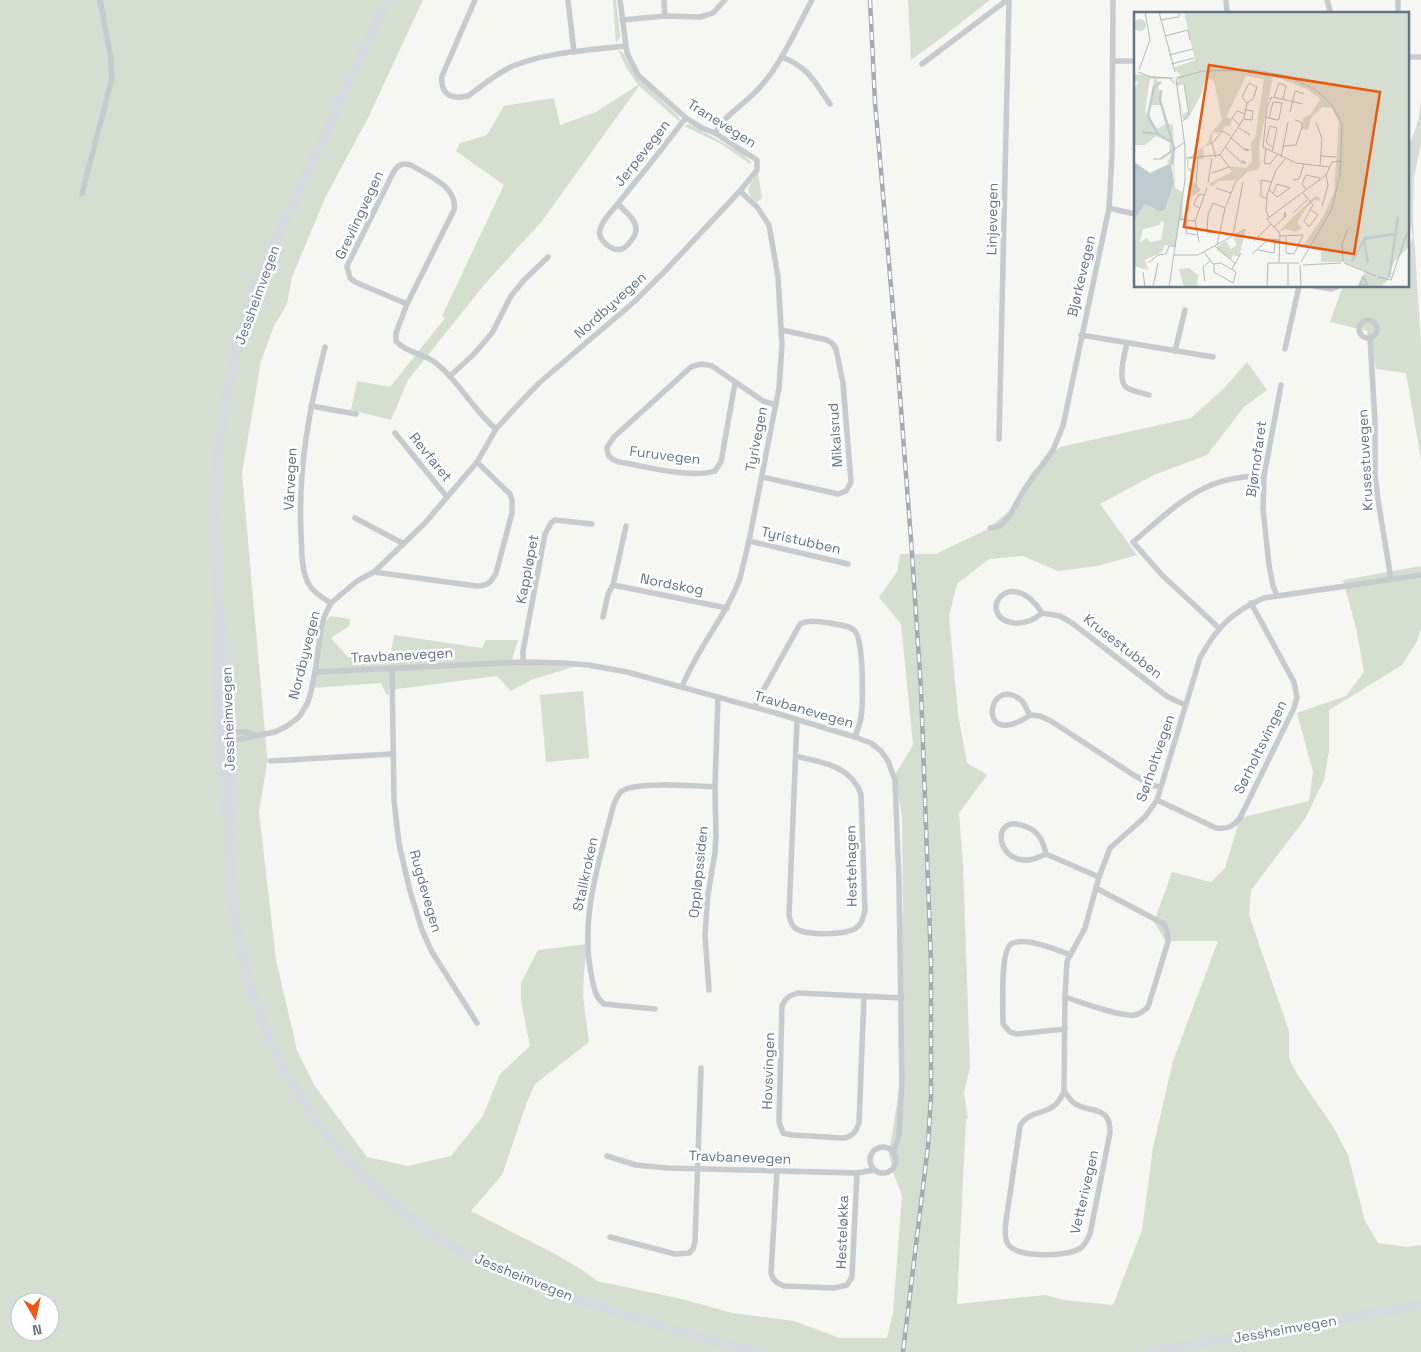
<svg xmlns="http://www.w3.org/2000/svg" width="1421" height="1352" viewBox="0 0 1421 1352" font-family="'Space Grotesk',sans-serif">
	<style>
		.green { fill: #d6ded2; fill-rule: evenodd }
		.lines { fill: none; stroke-linecap: round; stroke-linejoin: round }
		.street { stroke: #c8cbce; stroke-width: 5.5 }
		.primary { stroke: #d6dadf; stroke-width: 9 }
		.rail-casing { stroke: #a5abb1; stroke-width: 4.5 }
		.rail { stroke: #fff; stroke-width: 2.5; stroke-dasharray: 8; stroke-linecap: butt }
		.labels { text-anchor: middle; dominant-baseline: central; stroke-width: 5; stroke-linejoin: round; paint-order: stroke }
		.street-label { font-size: 14px; fill: #627486; stroke: #fff }
		.inset-river { fill: none; stroke: #c0cbd0; stroke-width: 2.5 }
		.inset-road { fill: none; stroke: #b2bac0; stroke-width: 1 }
		.view { fill: #e8590c; fill-opacity: 0.15; stroke: #e8590c; stroke-width: 2.5 }
		.inset-edge { fill: none; stroke: #627486; stroke-width: 2.5 }
	</style>
	<rect width="100%" height="100%" fill="#f6f6f2"/>
	<g class="green">
		<path d="M0,0H423L368,118L326,196L292,277L287,304L274,326L261,361L242,473L267,756L270,762L267,763L259,812L276,960L297,1050L314,1085L367,1157L408,1166L451,1156L483,1116L500,1074L530,1046L521,1001V983L538,950L588,944L584,971L583,996L589,1042L535,1084L527,1102L502,1175L471,1211L555,1254L584,1271L597,1281L682,1299L732,1313L794,1321L840,1338H887L893,1313L902,1196L893,1172L889,1153L899,1090L898,970L903,909L902,818L895,775L913,745L901,624L879,597L897,572L900,554H936L988,529L1009,511L1032,472L1060,447L1191,418L1225,387L1247,362L1267,390L1244,407L1207,455L1154,475L1100,504L1137,555L1097,566L1058,571L1023,556L989,559L957,584L949,616L958,714L967,763L987,775L959,813L963,865L970,1067L964,1093L968,1119H966L957,1304L1045,1295L1064,1300L1113,1305L1142,1230L1153,1148L1173,1061L1218,941H1166L1154,922L1172,872L1211,882L1225,868L1240,818L1309,801L1313,772L1297,713L1346,696L1364,672L1356,628L1343,580L1421,566V629L1417,641L1402,665L1329,710V751L1324,780L1305,819L1251,890L1249,915L1289,1031V1058L1297,1074L1334,1128L1348,1155L1365,1221L1378,1243L1407,1247L1421,1245V1352H0ZM20,1302H50V1332H20Z"/>
		<path d="M613,0H616L620,37L616,43Z"/>
		<path d="M908,0H990L944,36L911,60Z"/>
		<path d="M618,50L623,53L636,76L677,115L680,119L679,121L639,86L542,221L484,285L408,380L391,420L351,410L357,381L390,387L445,318L442,316L504,185L456,151L460,143L487,135L504,106L554,98L560,125L596,112L638,85L626,67Z"/>
		<path d="M1421,101V144L1414,177L1413,219L1421,345V460L1406,373L1376,369L1367,331L1330,322L1343,286H1407V252L1413,237L1407,210V147C1416,133 1419,118 1421,101Z"/>
		<path d="M689,124L742,153L752,163L750,164L723,145L684,126Z"/>
		<path d="M758,173L762,198L757,202C743,193 749,184 758,173Z"/>
		<path d="M330,616L350,619L349,626L331,638L348,657H390L394,635L482,648L486,640H518L512,660L579,665L531,680L511,691L497,676L389,690V695L386,694L381,683L313,688L317,674V633Z"/>
		<path d="M583,691L589,758L546,762L540,695Z"/>
	</g>
	<g class="lines">
		<g class="street">
			<path d="M475,0L442,76C440,94 451,100 468,96C481,87 493,76 507,69C536,53 592,50 625,46"/>
			<path d="M568,0L574,52"/>
			<path d="M664,0L665,16"/>
			<path d="M1226,0L1227,14"/>
			<path d="M1327,0L1331,14"/>
			<path d="M1398,0V14"/>
			<path d="M622,20L665,16L700,17L707,15L713,13L725,0"/>
			<path d="M782,57C809,68 814,81 830,104"/>
			<path d="M1407,57H1421"/>
			<path d="M1113,61H1135"/>
			<path d="M922,64L1007,0"/>
			<path d="M715,133C726,113 747,103 761,86C783,61 796,29 812,0"/>
			<path d="M82,194L112,78L111,59L100,0"/>
			<path d="M618,204C627,213 643,225 633,238C630,242 627,247 622,249C612,252 597,240 600,229C603,219 614,209 620,201C640,176 661,151 680,125L686,118"/>
			<path d="M1109,208L1135,214"/>
			<path d="M1314,286L1331,289L1339,286"/>
			<path d="M407,304L355,282L350,278L347,266L394,171C399,164 403,163 411,165C428,176 458,186 454,210L407,304L396,333V341C405,352 421,353 433,361C458,379 472,409 496,429"/>
			<circle cx="1368" cy="329" r="9"/>
			<path d="M1081,335L1213,357"/>
			<path d="M1370,338L1375,422V474L1378,500L1391,579"/>
			<path d="M1127,343C1125,353 1117,379 1126,387C1131,391 1142,393 1149,395"/>
			<path d="M325,347C309,409 298,470 301,534C302,550 301,568 308,583C313,592 322,598 331,603"/>
			<path d="M1285,349L1299,286"/>
			<path d="M1175,351L1185,310"/>
			<path d="M450,376L474,354L492,333L511,296L524,280L548,257"/>
			<path d="M735,383L721,462L715,471C691,479 644,466 619,462C610,459 607,456 607,447L614,437L691,367C699,364 703,363 712,366L763,401L776,405"/>
			<path d="M311,406L356,414"/>
			<path d="M395,433L447,497"/>
			<path d="M999,439L1009,0"/>
			<path d="M762,477L838,494L846,491L851,482L843,383L836,349L833,344L827,340L782,330"/>
			<path d="M355,518L404,544"/>
			<path d="M990,528L1000,526L1009,517L1024,490L1053,450L1063,426L1109,208L1112,154L1113,0"/>
			<path d="M749,541L848,564"/>
			<path d="M374,572L476,586C487,586 491,583 496,573L512,513V500L510,494L477,462"/>
			<path d="M613,585L727,608"/>
			<path d="M1277,595L1273,586L1269,565L1263,509L1264,476L1281,385"/>
			<path d="M1042,613C1034,620 1025,624 1014,623C974,617 1009,562 1042,613L1060,616L1072,623L1168,697L1185,705"/>
			<path d="M603,617L608,594L613,585L626,526"/>
			<path d="M1219,628L1162,575L1133,542C1177,505 1203,475 1264,476"/>
			<path d="M523,662V651L545,534L551,523L555,520L592,524"/>
			<path d="M392,668L394,800L399,844L410,891L422,930L432,952L477,1023"/>
			<path d="M315,672L523,662L564,663L588,665L627,672L772,712L855,737L871,743L881,751L888,761L895,780L899,881L902,1081L899,1135L894,1151"/>
			<path d="M682,687C697,648 726,617 740,578L749,541L779,388L782,345L778,277L769,225L757,207L740,191"/>
			<path d="M754,707L800,624C810,619 819,622 830,623C837,625 850,625 855,631C864,642 863,703 861,718C860,724 857,731 855,737"/>
			<path d="M1030,715C975,753 987,671 1022,701C1025,705 1027,710 1030,715L1040,716L1051,721L1132,774L1151,785L1160,787"/>
			<path d="M228,732H247L255,735"/>
			<path d="M219,736L236,740L275,732L287,726L299,717L307,704L310,696L315,672L321,629L324,617L331,603L357,581L374,572L425,523L477,462L496,429L517,406L539,383L634,302L665,271L740,191L757,170V160L715,133L702,128L686,118L638,75L627,53L620,0"/>
			<path d="M796,756C823,763 850,765 861,794L865,911C863,918 862,924 856,928C846,935 805,936 795,928C791,925 790,920 789,915L797,720"/>
			<path d="M271,761L392,754"/>
			<path d="M1157,800L1216,828C1227,829 1233,827 1240,818L1294,708L1297,697L1294,682L1251,603"/>
			<path d="M1046,854C1040,856 1034,860 1028,860C994,862 991,811 1027,827C1039,832 1043,841 1046,854L1099,877"/>
			<path d="M709,990L705,935L708,894L715,853L716,836L715,787L718,697"/>
			<path d="M864,996L859,1123C856,1132 852,1137 843,1138L792,1135L783,1133L779,1122L782,1006C786,997 790,995 799,993L902,998"/>
			<path d="M1065,997C1081,1002 1120,1017 1134,1015C1140,1014 1144,1011 1148,1007L1168,942L1167,931L1164,924L1096,888"/>
			<path d="M655,1009L604,1004C595,997 594,988 592,978C579,920 599,862 613,807C615,801 617,795 622,791C637,781 696,786 715,787"/>
			<path d="M1065,1029L1017,1034L1010,1032L1003,1024C1003,1010 1000,951 1011,944C1023,936 1058,950 1070,955"/>
			<path d="M1064,1091C1067,1095 1070,1100 1074,1103C1089,1114 1111,1104 1110,1133L1090,1234C1087,1240 1085,1246 1079,1249C1065,1257 1017,1258 1008,1244C1004,1238 1005,1228 1006,1221L1020,1126C1028,1111 1044,1115 1055,1105C1060,1101 1062,1096 1064,1091L1065,997L1067,961L1085,928L1099,877L1110,848L1145,817L1157,800L1200,658C1216,628 1233,611 1264,598L1421,575"/>
			<circle cx="883" cy="1160" r="13"/>
			<path d="M607,1156L636,1165L667,1168L857,1173L874,1170"/>
			<path d="M777,1171L771,1273C773,1281 777,1283 784,1286L834,1288L847,1285L852,1277L857,1173"/>
			<path d="M610,1237L675,1254L689,1253L693,1249L695,1242L701,1068"/>
		</g>
		<g class="primary">
			<path d="M219,612C221,622 224,632 225,643C227,665 227,688 228,711C230,744 232,777 231,810C231,817 229,823 229,830C229,855 230,879 233,903C252,1054 336,1185 471,1257C514,1280 562,1294 608,1309C657,1325 707,1341 758,1352"/>
			<path d="M227,818L219,736L217,647L219,612L215,515L218,454L227,392L239,340L254,293L282,227L387,0"/>
			<path d="M1149,1352L1421,1305"/>
		</g>
		<g class="rail-casing">
			<path id="rail" d="M870,0L875,102L897,356L912,553L921,690L931,963V1095L928,1146L903,1352"/>
		</g>
		<use href="#rail" class="rail"/>
	</g>
	<g class="labels">
		<g class="street-label">
			<text transform="translate(722 123) rotate(32)">Tranevegen</text>
			<text transform="translate(642 153) rotate(-52)">Jerpevegen</text>
			<text transform="translate(359 215) rotate(-65)">Grevlingvegen</text>
			<text transform="translate(992 219) rotate(-89)">Linjevegen</text>
			<text transform="translate(1081 276) rotate(-77)">Bjørkevegen</text>
			<text transform="translate(257 295) rotate(-70)">Jessheimvegen</text>
			<text transform="translate(610 305) rotate(-42)">Nordbyvegen</text>
			<text transform="translate(835 435) rotate(-94)">Mikalsrud</text>
			<text transform="translate(756 439) rotate(-79)">Tyrivegen</text>
			<text transform="translate(665 455) rotate(7)">Furuvegen</text>
			<text transform="translate(431 457) rotate(51)">Revfaret</text>
			<text transform="translate(1256 459) rotate(-82)">Bjørnofaret</text>
			<text transform="translate(1365 460) rotate(-93)">Krusestuvegen</text>
			<text transform="translate(290 479) rotate(-87)">Vårvegen</text>
			<text transform="translate(801 540) rotate(13)">Tyristubben</text>
			<text transform="translate(527 569) rotate(-79)">Kappløpet</text>
			<text transform="translate(672 584) rotate(11)">Nordskog</text>
			<text transform="translate(1123 646) rotate(38)">Krusestubben</text>
			<text transform="translate(304 655) rotate(-76)">Nordbyvegen</text>
			<text transform="translate(402 655) rotate(-3)">Travbanevegen</text>
			<text transform="translate(804 709) rotate(16)">Travbanevegen</text>
			<text transform="translate(228 719) rotate(-92)">Jessheimvegen</text>
			<text transform="translate(1260 747) rotate(-64)">Sørholtsvingen</text>
			<text transform="translate(1155 758) rotate(-71)">Sørholtvegen</text>
			<text transform="translate(851 866) rotate(-91)">Hestehagen</text>
			<text transform="translate(698 872) rotate(-84)">Oppløpssiden</text>
			<text transform="translate(585 874) rotate(-78)">Stallkroken</text>
			<text transform="translate(426 891) rotate(74)">Rugdevegen</text>
			<text transform="translate(768 1071) rotate(-88)">Hovsvingen</text>
			<text transform="translate(740 1157) rotate(2)">Travbanevegen</text>
			<text transform="translate(1084 1192) rotate(-77)">Vetterivegen</text>
			<text transform="translate(842 1232) rotate(-88)">Hesteløkka</text>
			<text transform="translate(524 1277) rotate(22)">Jessheimvegen</text>
			<text transform="translate(1285 1329) rotate(-10)">Jessheimvegen</text>
		</g>
	</g>
	<g transform="translate(1134 12)">
		<rect width="275" height="275" fill="#f6f6f2"/>
		<path d="M50,0H275V234L260,250L253,269L247,275H225L231,259L209,250H187V239L169,234L190,203L200,180L205,110L198,96L188,95L177,106L174,118L168,117L169,106L177,102L186,87L173,77L139,64L125,135L126,154L123,158L112,160L101,168L85,169L77,175L76,171L98,160L94,154L112,156L118,150L117,130L121,126L130,67L112,64L92,105L98,107L96,115L92,113L87,120L78,121V132L69,135L70,147H55L54,155L58,157L59,170L67,178L55,187V197L50,208L46,209L41,233H31L28,240L11,248L14,258L0,254L2,205L11,192L21,198H31L40,170L39,153L33,151L38,141L27,148L26,146L35,140L36,130L22,124L11,133H0V76L5,70L0,69V62L37,66L41,70V73L35,67H23L28,93H16L20,67H16L11,99L23,117L34,111L39,113L41,176L48,180L49,207L54,194L58,163L53,156V147L74,131L76,123L88,108L80,69L72,65L67,83L53,108L49,107L42,71L47,67L42,69L43,64H48L39,56L61,48ZM50,72L55,99L49,102L43,74ZM27,209L30,210L27,228L16,230L13,226L6,230L9,217L26,213ZM0 13a6 6 0 1 1 12 0a6 6 0 1 1-12 0ZM181,184L186,186L185,189L181,188L173,195L163,210L168,216L162,220L151,217L145,220L147,224L141,214L145,219ZM112,217L105,245L99,243L97,248L83,238V235L92,229L97,237L103,233L99,225ZM55,256L64,263L63,275H51L48,269L45,257Z" fill="#d6ded2" fill-rule="evenodd"/>
		<path d="M0,150L16,161L37,151L40,170L31,198L24,199L11,192L2,205L0,218Z" fill="#c0cbd0"/>
		<path class="inset-river" d="M27,70L20,75L14,104L24,122L37,130M27,78L26,88L40,136L38,152M8,120L24,122M218,249L232,224M234,251L230,229L234,226L261,222M255,266L264,205M225,275L229,265H230L233,272L226,273"/>
		<path class="inset-road" d="M25,0L41,60M26,8L45,5V0M31,24L54,18L56,28M35,43L59,37M37,52L60,46M5,58L16,28L11,0M4,60L17,65L39,66M43,66L69,59L121,58L153,64L182,78L197,92L208,112L206,164M42,67L51,135M115,71L123,75L119,87L113,91L108,85ZM139,85L169,92M140,85L145,71L152,74L149,87M135,87L138,85L133,95L129,135L162,151L195,155M156,100L161,79L170,82M131,105L143,108L145,107L148,91L139,90L135,106M110,107L118,108L119,99L112,98M49,109L55,102L50,72M182,110L188,127L186,154M106,114L98,106L103,99L111,102M105,116L116,123L111,120M96,125L112,139L115,138L110,137M149,134L162,133L168,115L167,110L161,108M91,135L108,151H112L107,148M132,137L130,151L136,152L143,143M138,140L143,116L136,114L132,130L139,136M187,144L202,145M147,145L154,110M51,146L86,143L110,106L113,91M82,146L78,132L88,119L97,124M19,147H26L51,130M78,161L95,155L86,143M159,168L165,167L170,152M74,171L78,146M62,175L64,146M82,176L97,181M172,177L168,172L172,163L186,166M135,178L142,184L143,185L156,176L143,172L139,182M169,181L179,193L170,209L175,215L184,203L177,198M133,187L127,184V168L138,170M188,194L194,173L192,163M65,196L60,193L61,189L65,182L70,183M159,201L173,188M135,205L132,199L133,183L142,158L151,147M46,207L61,209M53,208L52,221L62,223M140,215L141,214L150,206L152,204L151,200L150,206M86,221L73,220L74,203L79,191L91,196M99,223L109,170M146,224L169,223L160,242L152,241V225M120,229L137,212M65,230L61,209L73,176M83,233L91,196L102,169L112,160M81,234L102,252M124,238L140,241L141,227M70,240L79,252L87,251L102,260L99,271L80,260V252M118,242L135,227L146,228M40,243H64L111,217M167,250L198,197L206,162M209,250L208,232L214,217M14,251L24,243L32,242L35,234H42M145,251L146,222L133,207L192,163L198,150L208,149M210,251L242,264M154,252V275M166,253L167,275M169,253L207,251M98,257L107,241M9,260L11,275M244,265L257,268L273,221M71,269L69,255L76,249M19,275L24,251M35,275L51,168V134M133,275L134,251H165"/>
		<path class="view" d="M75,53L246,80L220,242L50,215Z"/>
		<rect width="275" height="275" class="inset-edge"/>
	</g>
	<g transform="translate(35 1317) rotate(171)"><circle r="24" fill="#ffffff" stroke="#c0c7cf"/>
	<path d="M0-4L9 19L0 12L-9 19Z" fill="#f55513"/>
	<text y="-8" font-size="14" font-weight="bold" text-anchor="middle" fill="#627486">N</text>
	</g>
</svg>
